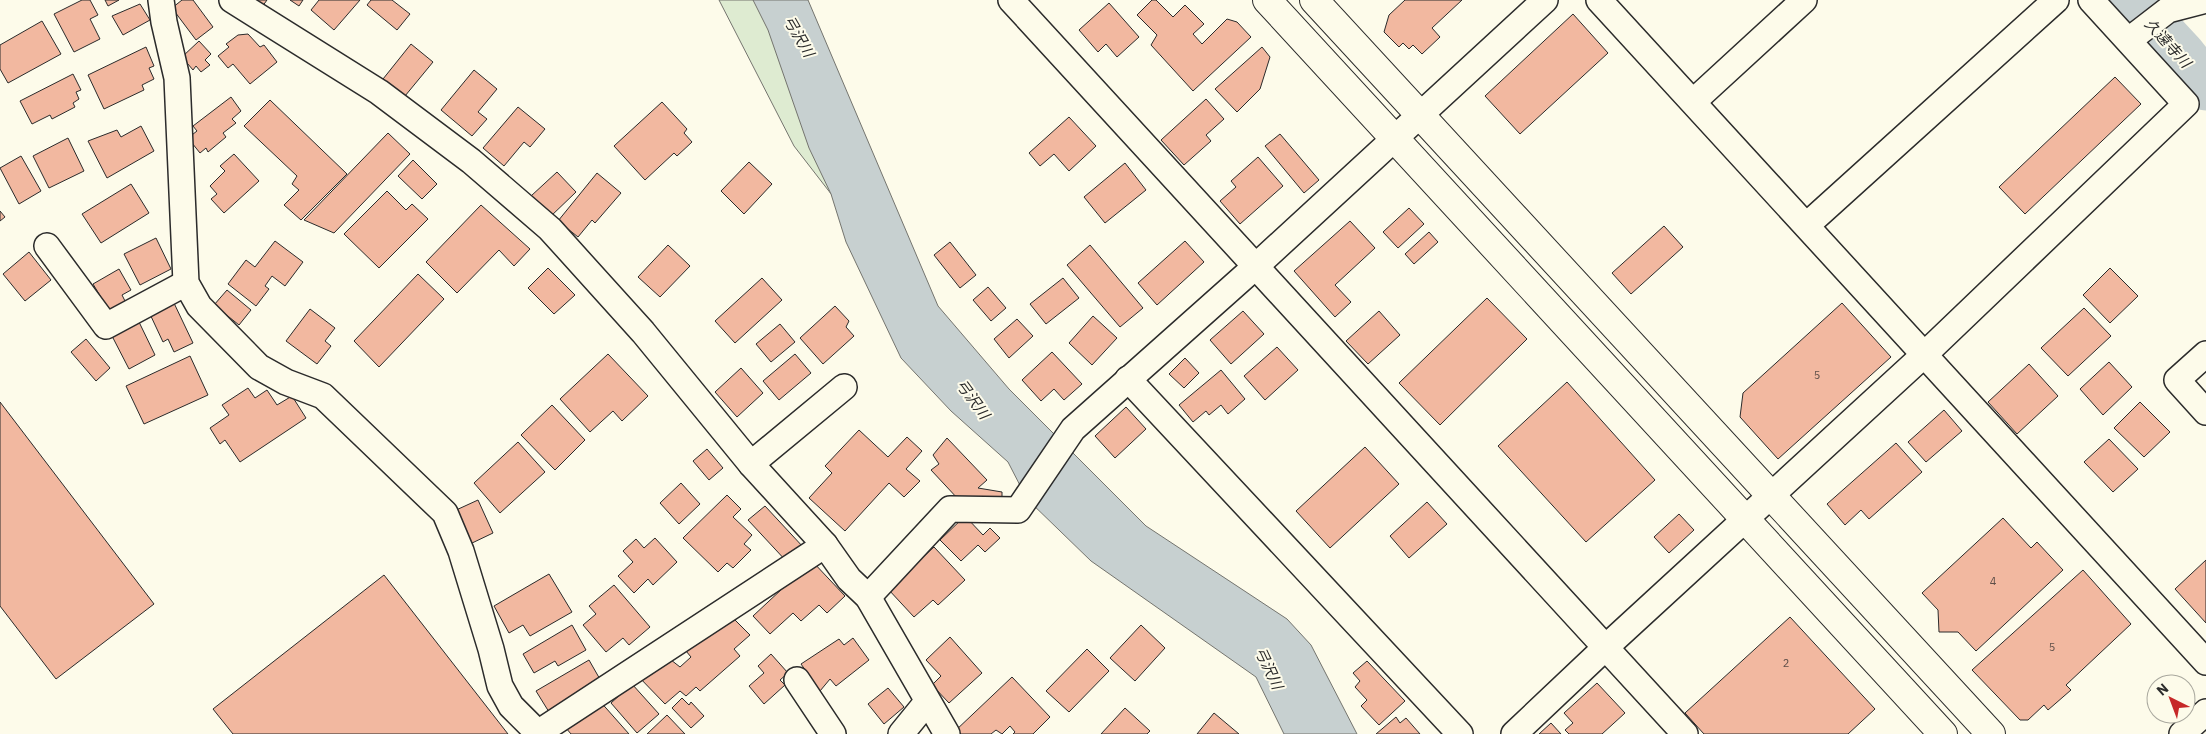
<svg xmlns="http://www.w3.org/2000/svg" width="2206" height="734" viewBox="0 0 2206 734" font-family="'IBM Plex Sans','Noto Sans JP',sans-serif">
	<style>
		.green { fill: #deebd1; stroke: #74746e }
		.water { fill: #c7d0d0; stroke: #74746e }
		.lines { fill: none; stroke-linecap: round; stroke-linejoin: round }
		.river { stroke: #c7d0d0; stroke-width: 49 }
		.building { fill: #f2b8a0; stroke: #2b2b2b }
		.street-casing { stroke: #2b2b2b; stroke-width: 28 }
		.secondary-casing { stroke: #2b2b2b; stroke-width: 30 }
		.street { stroke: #fdfbea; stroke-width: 25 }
		.secondary { stroke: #fdfbea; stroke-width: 28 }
		.labels { text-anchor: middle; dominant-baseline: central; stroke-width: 4; stroke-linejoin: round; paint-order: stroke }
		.number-label { font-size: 11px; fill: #5d4e48 }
		.water-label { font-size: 15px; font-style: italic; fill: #2b2b2b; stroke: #fdfbea }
	</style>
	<rect width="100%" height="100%" fill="#fdfbea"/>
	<path class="green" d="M719,0H778L835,199L794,146Z"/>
	<path class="water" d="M753,0H808L938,306L1009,389L1146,526L1287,619L1311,645L1357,734H1284L1256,677L1091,561L1027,499L1008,462L951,411L901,358L846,242L831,194L809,148L768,30Z"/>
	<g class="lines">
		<path class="river" d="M2130,0L2181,55L2206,86"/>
	</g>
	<g class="building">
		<path d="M82,0H90L98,15L90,19L100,39L74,52L54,14Z"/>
		<path d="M105,0H119L108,6Z"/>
		<path d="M182,0H193L213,27L196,40L172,8Z"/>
		<path d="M252,0H267L262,7Z"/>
		<path d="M290,0H303L299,6Z"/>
		<path d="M319,0H360L334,30L311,10Z"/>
		<path d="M371,0H392L410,14L397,30L367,5Z"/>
		<path d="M1152,0H1156L1173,17L1185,5L1204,24L1193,34L1202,44L1227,19L1237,22L1251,37L1193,91L1151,45L1157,35L1137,15Z"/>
		<path d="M1405,0H1462L1432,28L1440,37L1422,54L1413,45L1409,49L1403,43L1399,47L1384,32L1389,15Z"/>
		<path d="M1109,3L1139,37L1117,57L1106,44L1098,52L1079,30Z"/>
		<path d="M140,4L150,20L123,35L112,16Z"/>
		<path d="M1573,14L1608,53L1520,134L1485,96Z"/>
		<path d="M42,21L61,54L8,83L0,69V45Z"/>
		<path d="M248,34L260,47L264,45L277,62L250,84L233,64L228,68L218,56L229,47L226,44L238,35Z"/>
		<path d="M199,41L211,54L205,60L210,65L201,72L196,66L193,70L182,57Z"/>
		<path d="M411,44L433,62L405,96L383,79Z"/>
		<path d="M146,47L154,66L149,68L154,79L142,85L144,90L104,109L88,75Z"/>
		<path d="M1262,47L1270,57L1260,89L1237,112L1215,89Z"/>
		<path d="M474,70L497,89L478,112L487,119L472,136L441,110Z"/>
		<path d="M73,74L81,90L76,92L79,99L73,103L75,107L52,119L50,115L32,124L20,101Z"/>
		<path d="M2115,77L2141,104L2025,214L1999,187Z"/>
		<path d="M231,97L241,111L232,119L236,123L223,133L226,137L208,152L206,148L200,153L188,138L197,131L193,126Z"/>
		<path d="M1206,99L1224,119L1206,135L1211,141L1184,165L1161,140Z"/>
		<path d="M270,100L347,174L301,220L284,205L299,190L292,184L297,176L244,126Z"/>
		<path d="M662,102L687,129L684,133L692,142L677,156L674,153L645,180L614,146Z"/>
		<path d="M518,107L545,129L530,147L524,142L504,166L483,148Z"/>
		<path d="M1069,117L1096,146L1069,171L1054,154L1040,166L1029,153Z"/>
		<path d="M141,126L154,151L107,178L88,141L117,130L121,137Z"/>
		<path d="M388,133L410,154L334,233L304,220Z"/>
		<path d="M1280,134L1319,180L1304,193L1265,146Z"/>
		<path d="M68,138L84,171L49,188L33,156Z"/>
		<path d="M234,154L259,181L224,213L211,199L217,194L210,186L225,171L220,166Z"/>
		<path d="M21,156L41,191L19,204L0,168Z"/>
		<path d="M1258,157L1283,186L1240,224L1220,201L1236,187L1231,181Z"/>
		<path d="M413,160L437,184L422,199L398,176Z"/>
		<path d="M749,162L772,184L744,214L721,191Z"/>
		<path d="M1125,163L1146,190L1105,223L1084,197Z"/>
		<path d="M557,172L576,192L550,217L531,196Z"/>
		<path d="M597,173L621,193L595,223L592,220L578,237L558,221Z"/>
		<path d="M131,184L149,213L101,243L82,214Z"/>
		<path d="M387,191L406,210L412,204L428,219L379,268L344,234Z"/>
		<path d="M481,205L530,249L514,266L499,250L457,293L426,262Z"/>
		<path d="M1409,208L1424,224L1398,248L1383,232Z"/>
		<path d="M0,211L5,217L0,221Z"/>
		<path d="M1350,221L1375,248L1335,285L1351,302L1335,317L1294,271Z"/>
		<path d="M1664,226L1683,247L1631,294L1612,273Z"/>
		<path d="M1429,232L1438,242L1414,264L1405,254Z"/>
		<path d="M156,238L171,269L140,285L124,254Z"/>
		<path d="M275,241L303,262L285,286L272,276L265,286L269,289L256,306L228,284L246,260L255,267Z"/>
		<path d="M1185,241L1204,262L1157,305L1138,283Z"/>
		<path d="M950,242L976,275L960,288L934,255Z"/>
		<path d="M668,245L690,266L660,297L638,277Z"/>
		<path d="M1090,245L1143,308L1120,327L1067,265Z"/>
		<path d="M29,252L51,280L25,301L3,274Z"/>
		<path d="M548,268L575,295L554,314L528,288Z"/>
		<path d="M2110,268L2138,296L2110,323L2083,295Z"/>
		<path d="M119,269L131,290L122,295L127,305L111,314L93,284Z"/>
		<path d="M418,274L444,299L379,367L354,341Z"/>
		<path d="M762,278L782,300L735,343L715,321Z"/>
		<path d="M1063,278L1079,298L1046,324L1030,304Z"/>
		<path d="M988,287L1006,308L991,321L973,300Z"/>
		<path d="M227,290L251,310L239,325L214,305Z"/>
		<path d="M1487,298L1527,339L1440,425L1399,383Z"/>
		<path d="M173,301L193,343L174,352L168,339L163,342L149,312Z"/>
		<path d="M1842,303L1891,357L1778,459L1740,417L1743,393Z"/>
		<path d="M835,306L849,321L846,327L854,336L823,364L800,338Z"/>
		<path d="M2084,308L2111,336L2068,376L2041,348Z"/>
		<path d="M310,309L335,328L325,341L331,346L317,364L286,341Z"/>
		<path d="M1243,311L1264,334L1231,364L1210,340Z"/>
		<path d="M1379,311L1400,335L1368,364L1346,341Z"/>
		<path d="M1093,316L1117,338L1092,365L1069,343Z"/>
		<path d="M1017,319L1033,336L1009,358L994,339Z"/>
		<path d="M139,322L155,355L129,369L112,336Z"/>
		<path d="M780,324L795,342L771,362L756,344Z"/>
		<path d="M86,339L110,368L96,381L71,352Z"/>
		<path d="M1277,347L1298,370L1265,400L1244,376Z"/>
		<path d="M1052,352L1082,384L1064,400L1054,389L1041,401L1022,380Z"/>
		<path d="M608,354L648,396L622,421L613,411L590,432L560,399Z"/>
		<path d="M795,354L811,373L779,400L763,381Z"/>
		<path d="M190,356L208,395L144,424L126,386Z"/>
		<path d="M1185,358L1199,373L1184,388L1169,374Z"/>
		<path d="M2109,362L2132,387L2103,415L2080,389Z"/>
		<path d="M2029,364L2058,396L2017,434L1988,402Z"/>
		<path d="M741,368L763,393L737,417L715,392Z"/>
		<path d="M1221,370L1245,399L1228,414L1221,405L1209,415L1206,411L1193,422L1179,405Z"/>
		<path d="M1567,382L1655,480L1586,542L1498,446Z"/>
		<path d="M248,388L255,398L267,390L277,405L292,396L306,418L240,462L225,440L220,444L210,428L229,415L222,405Z"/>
		<path d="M0,402L154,604L56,679L0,606Z"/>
		<path d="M2140,402L2170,432L2144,457L2114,428Z"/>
		<path d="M552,405L585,440L555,470L521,435Z"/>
		<path d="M1126,407L1146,429L1115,458L1095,436Z"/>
		<path d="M1944,410L1962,431L1926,462L1908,442Z"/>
		<path d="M859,430L888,457L907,437L922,451L906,469L920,481L904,497L889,483L845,531L809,498L832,473L825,466Z"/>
		<path d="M947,438L987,480L978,488L1002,492V506L959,500L931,470L939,464L933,455Z"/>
		<path d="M2109,439L2138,469L2113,492L2084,462Z"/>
		<path d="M518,442L545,472L500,513L474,483Z"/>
		<path d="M1896,443L1922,472L1869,519L1861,510L1845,525L1827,504Z"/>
		<path d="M1365,447L1399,484L1330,548L1296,511Z"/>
		<path d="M707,449L723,468L709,480L693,461Z"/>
		<path d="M681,483L700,504L679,524L660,503Z"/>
		<path d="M727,495L741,509L733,517L752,535L744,544L751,550L733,568L727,563L718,572L683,538Z"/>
		<path d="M478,500L493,533L470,544L454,511Z"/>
		<path d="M1427,502L1447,524L1409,558L1390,536Z"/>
		<path d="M765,506L804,548L788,563L748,520Z"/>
		<path d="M1679,514L1694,530L1669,553L1654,537Z"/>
		<path d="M965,516L983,535L990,528L1000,538L985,552L978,545L961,561L940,540Z"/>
		<path d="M2003,518L2031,548L2037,542L2063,570L1976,651L1958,632H1939L1938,610L1922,593Z"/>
		<path d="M655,538L677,562L653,585L648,579L634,593L618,576L633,562L623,551L636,539L644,548Z"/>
		<path d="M934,547L965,580L938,605L933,600L914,617L888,589Z"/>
		<path d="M2206,560V623L2175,589Z"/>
		<path d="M812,561L845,596L827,613L819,605L801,621L793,613L770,634L753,616Z"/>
		<path d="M2083,570L2131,624L2066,685L2071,690L2048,710L2044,705L2028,720H2020L1972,670Z"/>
		<path d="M549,574L572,612L530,636L523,625L509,633L494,606Z"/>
		<path d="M384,575L508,734H233L213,709Z"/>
		<path d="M614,585L650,627L629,645L623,638L606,652L583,625L596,614L589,606Z"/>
		<path d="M730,615L750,635L734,649L740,656L700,691L696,687L686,696L680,691L665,704L636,674L666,656L680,667L691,657L686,651Z"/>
		<path d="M1790,617L1875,709L1848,734H1704L1685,713Z"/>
		<path d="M572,625L586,650L558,666L555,661L534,673L523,654Z"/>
		<path d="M1141,625L1165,648L1135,681L1110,658Z"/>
		<path d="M950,637L982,673L949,703L932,685L941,676L926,660Z"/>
		<path d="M853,638L869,660L836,686L830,679L820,691L801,664L839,639L844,645Z"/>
		<path d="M1087,649L1109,671L1069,712L1046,691Z"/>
		<path d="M771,654L788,673L780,680L785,685L764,704L749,686L764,673L758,666Z"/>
		<path d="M589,660L601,681L549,712L536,691Z"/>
		<path d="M1367,661L1405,701L1379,725L1361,706L1367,700L1355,687L1360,681L1353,673Z"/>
		<path d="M1012,677L1050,717L1033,734H1013L1015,732L1010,726L1002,734L996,730L991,734H956L954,732Z"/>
		<path d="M1597,683L1625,713L1602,734H1569L1565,730L1573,723L1564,713Z"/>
		<path d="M632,684L659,714L637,733L611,703Z"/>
		<path d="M888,688L904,707L884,724L868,704Z"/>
		<path d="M682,698L689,705L691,702L704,716L691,728L672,708Z"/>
		<path d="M598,699L629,734H571L566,728Z"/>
		<path d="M1125,708L1150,731L1147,734H1101Z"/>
		<path d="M1214,713L1239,734H1197Z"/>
		<path d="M667,715L685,734H647Z"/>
		<path d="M1396,717L1400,723L1406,718L1420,734H1376Z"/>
		<path d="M1551,723L1561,734H1539Z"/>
	</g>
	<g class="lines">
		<g class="street-casing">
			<g id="street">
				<path d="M161,0L164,22L177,78L186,283L199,306L259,367L286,382L323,396L445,513L461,551L491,649L500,686L511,706L539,734"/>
				<path d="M232,0L379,92L471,161L550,229L643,332L751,464L825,545L849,579L868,597L947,734"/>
				<path d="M1011,0L1685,734"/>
				<path d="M1599,0L2206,662"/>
				<path d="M2129,40L2168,10L2206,0"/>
				<path d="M1694,101L1804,0"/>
				<path d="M1807,225L2056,0"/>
				<path d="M47,246L106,326L186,283"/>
				<path d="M2206,354L2177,380L2206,412"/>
				<path d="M1128,379L1460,734"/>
				<path d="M751,464L844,387"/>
				<path d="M868,597L950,509L1018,510L1073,429L1255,267L1545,0"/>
				<path d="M797,680L833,734"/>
				<path d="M538,733L825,545"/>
				<path d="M901,734L927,702"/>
				<path d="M1514,734L1606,647L1925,354L2186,104L2091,0"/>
				<path d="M2182,734L2206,712"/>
			</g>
		</g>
		<g class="secondary-casing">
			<g id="secondary">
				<path d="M1267,0L1943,734"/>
				<path d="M1314,0L1991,734"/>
			</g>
		</g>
		<use href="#street" class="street"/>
		<use href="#secondary" class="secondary"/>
	</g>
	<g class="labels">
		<g class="number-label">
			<text x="1817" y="375">5</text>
			<text x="1993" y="581">4</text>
			<text x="2052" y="647">5</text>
			<text x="1786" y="663">2</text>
		</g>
		<g class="water-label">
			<text transform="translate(799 36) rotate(60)">弓沢川</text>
			<text transform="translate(2168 43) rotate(48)">久遠寺川</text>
			<text transform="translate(973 399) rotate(54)">弓沢川</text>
			<text transform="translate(1269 668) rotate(65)">弓沢川</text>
		</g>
	</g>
	<g transform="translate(2171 699) rotate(318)"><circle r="24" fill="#fdfbea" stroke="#a9a89e"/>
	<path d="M0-4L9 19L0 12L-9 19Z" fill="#c62828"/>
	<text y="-8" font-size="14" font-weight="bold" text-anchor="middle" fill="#2b2b2b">N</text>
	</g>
</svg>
